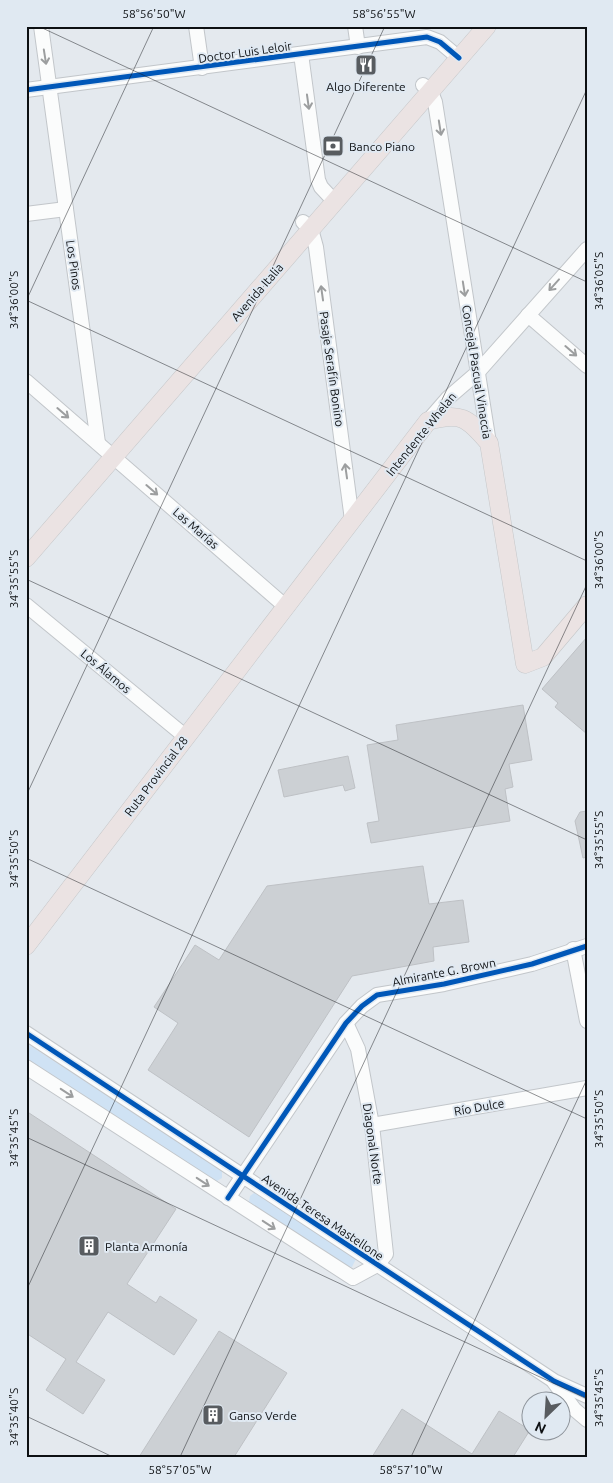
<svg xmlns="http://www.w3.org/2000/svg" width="613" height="1483" viewBox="0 0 613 1483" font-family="Ubuntu,sans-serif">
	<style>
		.green { fill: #cfe2f4 }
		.building { fill: #ccd0d4; stroke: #bec1c5 }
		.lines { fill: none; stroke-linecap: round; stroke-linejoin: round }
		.minor-casing { stroke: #c2c6ca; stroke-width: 16 }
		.major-casing { stroke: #c5c7c9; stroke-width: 19 }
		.minor { stroke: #fbfcfc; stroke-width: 14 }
		.major { stroke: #ebe3e3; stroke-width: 18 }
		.cycleway-casing { stroke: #e0e9f2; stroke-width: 8 }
		.cycleway { stroke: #0057b8; stroke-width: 5 }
		.oneway { stroke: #9c9e9f }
		.ticks { fill: none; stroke: #0d1013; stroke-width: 1; stroke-opacity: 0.45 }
		.labels { text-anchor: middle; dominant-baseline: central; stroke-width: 4; stroke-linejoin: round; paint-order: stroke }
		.street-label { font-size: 12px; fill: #0d1013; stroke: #e0e9f2 }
		.poi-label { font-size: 12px; fill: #0d1013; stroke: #e0e9f2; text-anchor: start }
		.neatline { fill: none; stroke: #0d1013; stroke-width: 2 }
		.ticks-label { font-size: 12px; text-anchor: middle; fill: #0d1013 }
	</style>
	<rect width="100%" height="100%" fill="#e4e9ee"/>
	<g class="green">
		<path d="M26,1043L222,1170V1178L215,1182L209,1180L26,1060Z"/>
		<path d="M254,1193L260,1194L356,1259L352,1267L346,1266L252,1206L249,1202L250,1196Z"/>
	</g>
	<g class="building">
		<path d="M587,637V734L555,707L558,703L542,689Z"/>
		<path d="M523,705L532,760L509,764L513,787L505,789L510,821L371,843L367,823L379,821L367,745L398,740L396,725Z"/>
		<path d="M348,756L355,788L345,791L343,785L284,797L278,770Z"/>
		<path d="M587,811V857L583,858L575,821L580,812Z"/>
		<path d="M423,866L429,904L463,900L469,942L433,947L434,961L352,976L249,1137L148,1070L178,1023L154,1007L195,945L219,960L267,886Z"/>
		<path d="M26,1111L176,1209L127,1284L156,1303L160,1296L197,1320L174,1355L108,1312L76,1362L105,1380L83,1414L46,1390L66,1359L26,1333Z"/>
		<path d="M219,1331L287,1373L234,1457H139Z"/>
		<path d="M402,1409L472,1454L499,1411L530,1430L513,1457H372Z"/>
	</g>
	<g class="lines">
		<g class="minor-casing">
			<g id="minor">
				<path d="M41,26L98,443"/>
				<path d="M196,26L202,68"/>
				<path d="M355,26L358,47"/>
				<path d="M301,54L318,180L321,187L335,202"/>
				<path d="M423,85L431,92L435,102L489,443"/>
				<path d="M26,90L427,37L440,42L459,58"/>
				<path d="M26,214L66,209"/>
				<path d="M303,222L311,229L316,247L352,520"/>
				<path d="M528,315L587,366"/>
				<path d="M26,381L285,606"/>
				<path d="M428,421L448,398L477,373L587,249"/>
				<path d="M26,605L186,737"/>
				<path d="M573,949L587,1021"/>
				<path d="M26,1033L554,1381L587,1396"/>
				<path d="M26,1067L353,1278L377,1265L386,1254L372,1125L358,1049L346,1023"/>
				<path d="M372,1125L587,1088"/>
				<path d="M228,1198L346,1023L362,1006L377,995L444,984L532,964L587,946"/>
				<path d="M554,1382L574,1409L587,1420"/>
			</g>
		</g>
		<g class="major-casing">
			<g id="major">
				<path d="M26,558L487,26"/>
				<path d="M26,946L428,421C461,412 467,417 489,443L525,664L543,657L587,605"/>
			</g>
		</g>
		<use href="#minor" class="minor"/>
		<use href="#major" class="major"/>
		<g class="cycleway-casing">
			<g id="cycleway">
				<path d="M26,90L427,37L440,42L459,58"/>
				<path d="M26,1033L554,1381L587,1396"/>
				<path d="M228,1198L346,1023L362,1006L377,995L444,984L532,964L587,946"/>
			</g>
		</g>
		<use href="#cycleway" class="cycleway"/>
	</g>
	<defs><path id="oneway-shaft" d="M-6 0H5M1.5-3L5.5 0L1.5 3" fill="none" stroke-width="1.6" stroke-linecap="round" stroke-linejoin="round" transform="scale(1.25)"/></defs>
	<g class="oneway">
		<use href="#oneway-shaft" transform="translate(45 57) rotate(81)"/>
		<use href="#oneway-shaft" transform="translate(308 102) rotate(82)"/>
		<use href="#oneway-shaft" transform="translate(440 128) rotate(81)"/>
		<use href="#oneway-shaft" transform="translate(554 285) rotate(132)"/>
		<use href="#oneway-shaft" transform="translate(464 289) rotate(81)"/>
		<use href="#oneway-shaft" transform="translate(322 293) rotate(-98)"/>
		<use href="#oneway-shaft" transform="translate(571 351) rotate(41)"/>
		<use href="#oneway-shaft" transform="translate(63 413) rotate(41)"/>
		<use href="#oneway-shaft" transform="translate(346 471) rotate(-98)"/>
		<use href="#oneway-shaft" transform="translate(152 490) rotate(41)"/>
		<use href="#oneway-shaft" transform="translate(67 1093) rotate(33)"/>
		<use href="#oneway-shaft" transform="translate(203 1182) rotate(33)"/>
		<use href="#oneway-shaft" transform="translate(269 1225) rotate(33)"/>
	</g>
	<path class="ticks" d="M38,26L587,282M26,300L587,561M26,301L154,26M26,579L587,840M26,796L385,26M26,858L587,1119M26,1137L587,1399M26,1291L587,89M26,1416L113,1457M180,1457L587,584M411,1457L587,1079"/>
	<defs>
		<g id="restaurant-square" transform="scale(1.125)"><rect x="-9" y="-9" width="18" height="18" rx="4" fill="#585c60" stroke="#e0e9f2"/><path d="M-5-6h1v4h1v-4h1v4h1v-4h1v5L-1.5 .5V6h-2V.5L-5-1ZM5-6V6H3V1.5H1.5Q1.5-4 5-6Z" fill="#fff"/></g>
		<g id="bank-square" transform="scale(1.125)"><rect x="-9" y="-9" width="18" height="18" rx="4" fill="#585c60" stroke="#e0e9f2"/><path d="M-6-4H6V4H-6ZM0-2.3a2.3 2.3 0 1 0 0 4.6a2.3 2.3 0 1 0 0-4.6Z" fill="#fff"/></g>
		<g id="building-square" transform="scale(1.125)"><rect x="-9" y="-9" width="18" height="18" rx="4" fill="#585c60" stroke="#e0e9f2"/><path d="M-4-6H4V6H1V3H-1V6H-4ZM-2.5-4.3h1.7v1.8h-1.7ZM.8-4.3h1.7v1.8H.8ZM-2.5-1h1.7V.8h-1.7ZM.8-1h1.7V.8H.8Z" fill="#fff"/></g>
	</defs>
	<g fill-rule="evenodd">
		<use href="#restaurant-square" x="366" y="65"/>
		<use href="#bank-square" x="333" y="146"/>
		<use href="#building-square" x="89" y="1246"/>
		<use href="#building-square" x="213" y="1415"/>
	</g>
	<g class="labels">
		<g class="street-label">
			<text transform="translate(245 52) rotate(-8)">Doctor Luis Leloir</text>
			<text transform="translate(74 265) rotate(82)">Los Pinos</text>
			<text transform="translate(257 292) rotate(-49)">Avenida Italia</text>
			<text transform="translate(332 369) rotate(82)">Pasaje Serafín Bonino</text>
			<text transform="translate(477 372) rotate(81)">Concejal Pascual Vinaccia</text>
			<text transform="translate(421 434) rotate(-51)">Intendente Whelan</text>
			<text transform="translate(196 528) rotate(41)">Las Marías</text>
			<text transform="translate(106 671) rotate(40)">Los Álamos</text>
			<text transform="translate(156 776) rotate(-53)">Ruta Provincial 28</text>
			<text transform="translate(444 972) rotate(-11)">Almirante G. Brown</text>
			<text transform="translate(479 1107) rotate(-10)">Río Dulce</text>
			<text transform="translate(373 1144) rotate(82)">Diagonal Norte</text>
			<text transform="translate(323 1217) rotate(34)">Avenida Teresa Mastellone</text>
		</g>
		<g class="poi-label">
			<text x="366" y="86" text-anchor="middle">Algo Diferente</text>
			<text x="349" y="146">Banco Piano</text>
			<text x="105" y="1246">Planta Armonía</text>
			<text x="229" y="1415">Ganso Verde</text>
		</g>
	</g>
	<rect width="613" height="1483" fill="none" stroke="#e0e9f2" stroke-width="55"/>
	<g transform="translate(546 1416) rotate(205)"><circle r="24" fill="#e0e9f2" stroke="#8c9299"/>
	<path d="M0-4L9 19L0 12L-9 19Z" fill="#585c60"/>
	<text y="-8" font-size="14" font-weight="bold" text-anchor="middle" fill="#0d1013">N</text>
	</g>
	<rect x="28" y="28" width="558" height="1428" class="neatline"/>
	<g class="ticks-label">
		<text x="154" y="18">58°56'50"W</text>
		<text x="384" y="18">58°56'55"W</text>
		<text transform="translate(599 281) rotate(-90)" y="4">34°36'05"S</text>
		<text transform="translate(14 300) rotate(-90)" y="4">34°36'00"S</text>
		<text transform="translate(599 560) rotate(-90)" y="4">34°36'00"S</text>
		<text transform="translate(14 579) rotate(-90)" y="4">34°35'55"S</text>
		<text transform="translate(599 840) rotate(-90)" y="4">34°35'55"S</text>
		<text transform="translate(14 859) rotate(-90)" y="4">34°35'50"S</text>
		<text transform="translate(599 1119) rotate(-90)" y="4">34°35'50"S</text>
		<text transform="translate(14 1138) rotate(-90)" y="4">34°35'45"S</text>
		<text transform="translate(599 1398) rotate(-90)" y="4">34°35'45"S</text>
		<text transform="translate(14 1417) rotate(-90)" y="4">34°35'40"S</text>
		<text x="180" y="1474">58°57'05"W</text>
		<text x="411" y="1474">58°57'10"W</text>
	</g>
</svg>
